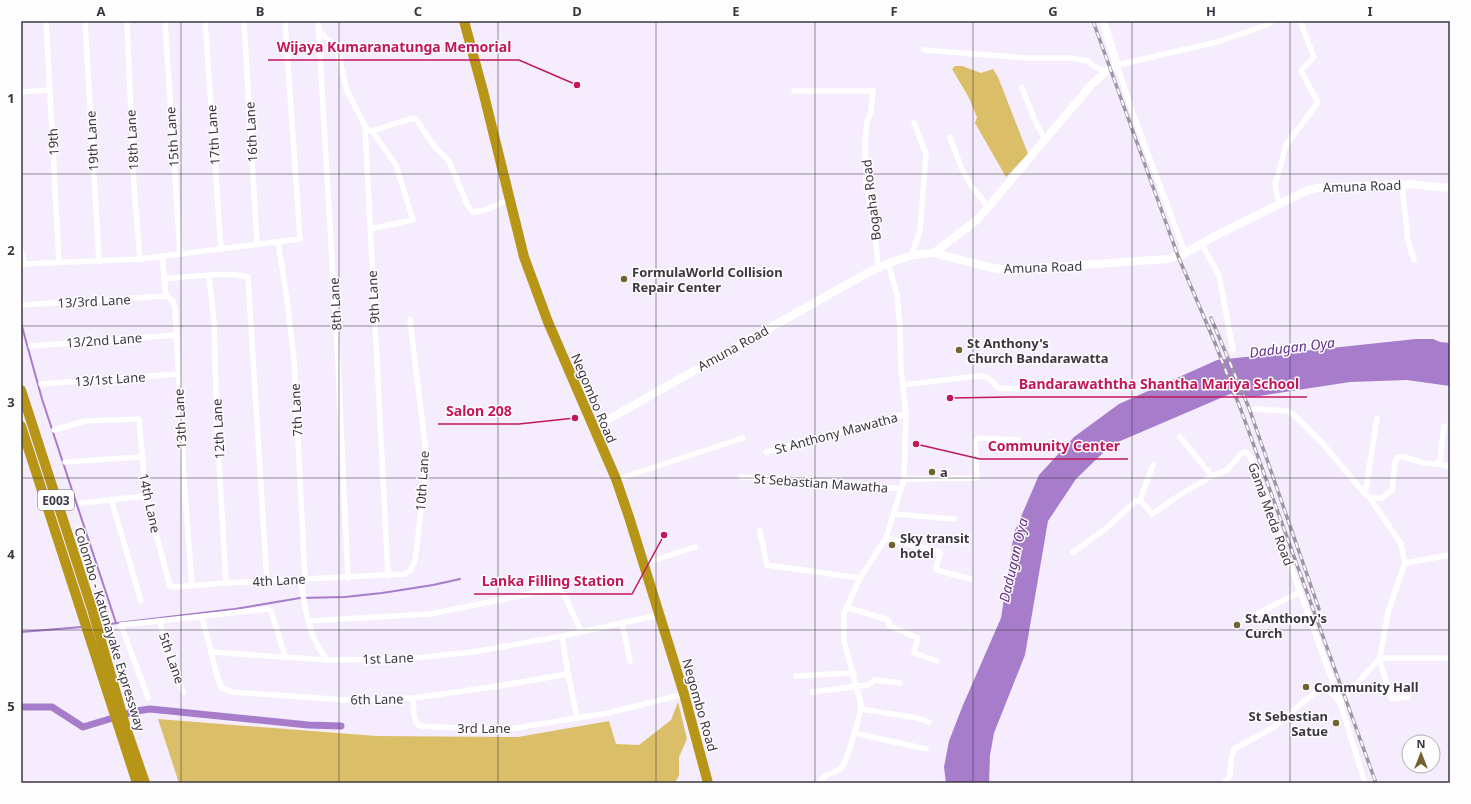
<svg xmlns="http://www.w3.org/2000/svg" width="1471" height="804" viewBox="0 0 1471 804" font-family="'Noto Sans',sans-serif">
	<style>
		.green { fill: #dbbf68 }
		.water { fill: #a67ccb }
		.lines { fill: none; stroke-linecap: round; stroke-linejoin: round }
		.stream { stroke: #a67ccb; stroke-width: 2 }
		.canal { stroke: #a67ccb; stroke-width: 7 }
		.street { stroke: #fff; stroke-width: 5.5 }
		.secondary { stroke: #fff; stroke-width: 8 }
		.highway { stroke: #b69517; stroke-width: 10 }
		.rail-casing { stroke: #9e96a5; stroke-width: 3.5 }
		.rail { stroke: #fdfdfd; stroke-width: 2; stroke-dasharray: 6; stroke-linecap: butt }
		.grid { fill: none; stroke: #3c3641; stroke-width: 1; stroke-opacity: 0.55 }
		.poi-dot { fill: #726230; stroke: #fdfdfd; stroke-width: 1.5 }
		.labels { text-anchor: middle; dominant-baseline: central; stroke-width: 3; stroke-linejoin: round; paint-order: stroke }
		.shield { fill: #fdfdfd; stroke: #767279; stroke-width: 1 }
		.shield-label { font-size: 12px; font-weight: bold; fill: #3c3641 }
		.street-label { font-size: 13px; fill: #3c3641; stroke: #fdfdfd }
		.poi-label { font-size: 13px; font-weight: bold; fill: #3c3641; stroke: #fdfdfd; text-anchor: start }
		.water-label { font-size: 14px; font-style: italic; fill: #67318f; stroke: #fdfdfd }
		.leader { fill: none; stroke: #c2185b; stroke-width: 1.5 }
		.callout-dot { fill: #c2185b; stroke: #fdfdfd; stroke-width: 1.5 }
		.callout-label { font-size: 14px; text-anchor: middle; font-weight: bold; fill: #c2185b; stroke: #fdfdfd; stroke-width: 3; stroke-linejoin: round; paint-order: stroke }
		.neatline { fill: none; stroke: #3c3641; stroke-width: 1.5 }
		.grid-label { font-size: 13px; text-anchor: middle; font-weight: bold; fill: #3c3641 }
	</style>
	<rect width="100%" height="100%" fill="#f5ecfe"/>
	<g class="green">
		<path d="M955,66H962L981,73L993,69L998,77L1028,154L1006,177L975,123L977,117L968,96L952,69Z"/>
		<path d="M678,702L687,739L679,757V775L675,783H179L158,719L376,736L518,737L609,721L616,744L639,745L671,720Z"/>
	</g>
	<path class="water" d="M1416,339H1433L1440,342L1450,343V386L1407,380L1350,382L1253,397L1230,394L1111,445L1076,479L1048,521L1025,655L994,733L990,755L989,783H946L944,767L949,741L963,705L1001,618L1014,533L1039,475L1074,437L1119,404L1217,360Z"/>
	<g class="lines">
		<g class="stream">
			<path d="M21,323L42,399L116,623"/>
			<path d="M101,625L235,609L300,598L345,597L382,593L433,585L460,579"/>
			<path d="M21,632L82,627"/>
		</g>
		<path class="canal" d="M21,707H52L83,727L136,711L150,709L308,725L341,726"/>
		<g class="street">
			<path d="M46,21L59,262"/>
			<path d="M85,21L99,261"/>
			<path d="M127,21L134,187L140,259"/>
			<path d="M165,21L180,254"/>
			<path d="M205,21L221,249"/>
			<path d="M244,21L257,244"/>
			<path d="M318,21L338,363L348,578"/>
			<path d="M319,31L333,44L338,53L347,91L365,126L388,576"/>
			<path d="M924,50L1027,58H1070L1088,61L1094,66L1106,72"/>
			<path d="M1022,88L1037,125L1045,139"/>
			<path d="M794,91H873L871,112L867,122L865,142L866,184L875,230L878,268"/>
			<path d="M21,92L50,90"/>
			<path d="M365,127L368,130L372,131L410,119H416L434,146L449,161L468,206L473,212L485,210L509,200"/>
			<path d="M950,137L961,167L971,185L988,207"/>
			<path d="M1402,184L1408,241L1414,260"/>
			<path d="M1279,203L1275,185L1286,145L1318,102L1301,71L1314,57L1300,21"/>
			<path d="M370,229L413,220L396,165L372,131"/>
			<path d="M278,242L286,292L294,359L305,579"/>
			<path d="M1201,243L1219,275L1233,350"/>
			<path d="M21,251L25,264"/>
			<path d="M1185,253L1132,111L1117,65L1217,42L1267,25L1272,21"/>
			<path d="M912,255L920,230L926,154L914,123"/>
			<path d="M162,256L166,296L172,300L175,308L184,479L192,586"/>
			<path d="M21,264L140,259L300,239L285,21"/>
			<path d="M209,276L214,321L217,426L226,583"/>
			<path d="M164,279C185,277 230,271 248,277L267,581"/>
			<path d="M21,305L166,296"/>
			<path d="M31,346L176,335"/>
			<path d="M41,384L178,374"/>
			<path d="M903,385L977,376L987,377L999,388L1020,389"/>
			<path d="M1254,409L1287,411L1293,414L1323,444L1365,494L1370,498L1401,544L1405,563L1450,555"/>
			<path d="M54,430L85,421L139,419L146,496L170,586L175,587L226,583L405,574L410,571L415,561L427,460L410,320"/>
			<path d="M1180,437L1212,476"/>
			<path d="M766,452L906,414"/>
			<path d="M65,462L141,457"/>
			<path d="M1437,464L1450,467"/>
			<path d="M741,477L859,484L901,489"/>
			<path d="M621,478L743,438"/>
			<path d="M904,479L977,478L975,441L979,438L1018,440"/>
			<path d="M1365,494L1377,418"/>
			<path d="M1370,498H1382L1392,490L1395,463L1398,457H1404L1424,463L1437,464L1440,461L1444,426"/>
			<path d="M111,499L141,601"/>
			<path d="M1140,500L1153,465"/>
			<path d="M81,503L146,496"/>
			<path d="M894,514L954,519"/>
			<path d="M760,531L767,565L860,578"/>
			<path d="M886,538L940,552L936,570L970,579"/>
			<path d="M1073,552L1104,530L1136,501L1140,500L1152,514L1183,493L1212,476L1227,470L1242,453L1246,452L1249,455L1254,465L1340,702L1365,783"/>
			<path d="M649,562L695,547"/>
			<path d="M301,579C304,608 309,637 327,660"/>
			<path d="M846,607L888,620L890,626L918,638L914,653L937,661"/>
			<path d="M202,617L217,675L222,688L232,692L346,700L413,698L493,687L568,674"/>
			<path d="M1245,620L1300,592"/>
			<path d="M159,621L267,609L271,611L285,656"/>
			<path d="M308,621L430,614L554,589L562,590L581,631"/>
			<path d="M622,623L630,661"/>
			<path d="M562,636L568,674L577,717"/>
			<path d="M212,652L327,660L405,659L473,652L562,636L659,615"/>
			<path d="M1380,658L1388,612L1405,563"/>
			<path d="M1379,659L1392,699L1408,697"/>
			<path d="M796,676L854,673"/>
			<path d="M812,692L868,685L875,680L900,683"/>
			<path d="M148,698L121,625L159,621L183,692"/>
			<path d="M413,698C414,706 412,721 420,726L503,730L608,713L684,694"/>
			<path d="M861,709L917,718L929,722"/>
			<path d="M854,733L926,749"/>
			<path d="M820,783C823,772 836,775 842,767C848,758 858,721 861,709V704L844,641V613L860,578L886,538L904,479L906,414L901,369L900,328L897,295L888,262"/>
			<path d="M1224,783L1230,776L1231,760L1234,749L1274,727L1321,687L1325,686L1340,702L1380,658H1450"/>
		</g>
		<g class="secondary">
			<path d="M934,253L978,219L1092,84L1109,69L1117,65L1103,21"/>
			<path d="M593,428L851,282C877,268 904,253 934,253L993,268L1010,270L1167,259L1182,255L1215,236L1308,190L1318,188L1408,184L1450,188"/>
		</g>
		<g class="highway">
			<path d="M464,21L483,91L524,257L548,322L616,479L629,517L684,694L708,783"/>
			<path d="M21,390L92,609L126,728L145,783"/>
			<path d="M21,426L137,783"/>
		</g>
		<g class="rail-casing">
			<g id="rail">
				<path d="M1093,21L1178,256L1215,343L1241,410L1376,783"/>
				<path d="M1211,318L1249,408L1319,609"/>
			</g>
		</g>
		<use href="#rail" class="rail"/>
	</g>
	<path class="grid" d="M181,21V783M339,21V783M498,21V783M656,21V783M815,21V783M973,21V783M1132,21V783M1290,21V783M21,174H1450M21,326H1450M21,478H1450M21,630H1450"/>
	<g class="poi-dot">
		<circle cx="624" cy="279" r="4"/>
		<circle cx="959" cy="350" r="4"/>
		<circle cx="932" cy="472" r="4"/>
		<circle cx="892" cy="545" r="4"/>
		<circle cx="1237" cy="625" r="4"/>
		<circle cx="1306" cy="687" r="4"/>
		<circle cx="1336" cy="723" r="4"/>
	</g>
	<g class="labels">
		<rect class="shield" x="38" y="490" width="36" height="20" rx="3"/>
		<g class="shield-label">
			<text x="56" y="500">E003</text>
		</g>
		<g class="street-label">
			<text transform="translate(251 132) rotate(-93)">16th Lane</text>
			<text transform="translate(213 135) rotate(-94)">17th Lane</text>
			<text transform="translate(172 137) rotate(-94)">15th Lane</text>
			<text transform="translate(132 140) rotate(-93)">18th Lane</text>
			<text transform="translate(92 141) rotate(-93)">19th Lane</text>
			<text transform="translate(53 142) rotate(-93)">19th</text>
			<text transform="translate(1362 186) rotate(-2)">Amuna Road</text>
			<text transform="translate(871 200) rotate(-97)">Bogaha Road</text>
			<text transform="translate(1043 267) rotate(-2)">Amuna Road</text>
			<text transform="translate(373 297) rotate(-93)">9th Lane</text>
			<text transform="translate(94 301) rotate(-3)">13/3rd Lane</text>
			<text transform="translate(335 304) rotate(-93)">8th Lane</text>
			<text transform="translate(104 340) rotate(-4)">13/2nd Lane</text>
			<text transform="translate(733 348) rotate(-29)">Amuna Road</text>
			<text transform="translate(110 379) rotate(-4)">13/1st Lane</text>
			<text transform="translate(594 398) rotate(67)">Negombo Road</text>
			<text transform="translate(296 410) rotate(-93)">7th Lane</text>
			<text transform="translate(180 419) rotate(-93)">13th Lane</text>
			<text transform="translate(218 429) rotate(-93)">12th Lane</text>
			<text transform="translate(836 433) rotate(-15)">St Anthony Mawatha</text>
			<text transform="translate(422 481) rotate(-86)">10th Lane</text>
			<text transform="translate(821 483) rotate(4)">St Sebastian Mawatha</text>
			<text transform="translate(150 503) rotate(78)">14th Lane</text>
			<text transform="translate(1271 514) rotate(70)">Gama Meda Road</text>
			<text transform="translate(279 580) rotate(-3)">4th Lane</text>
			<text transform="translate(110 629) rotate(73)">Colombo - Katunayake Expressway</text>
			<text transform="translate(172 658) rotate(71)">5th Lane</text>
			<text transform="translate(388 658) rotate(-2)">1st Lane</text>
			<text transform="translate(377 699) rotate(-1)">6th Lane</text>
			<text transform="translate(700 705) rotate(74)">Negombo Road</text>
			<text x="484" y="728">3rd Lane</text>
		</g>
		<g class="poi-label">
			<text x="632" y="272">FormulaWorld Collision<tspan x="632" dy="15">Repair Center</tspan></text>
			<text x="967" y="343">St Anthony's<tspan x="967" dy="15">Church Bandarawatta</tspan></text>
			<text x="940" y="472">a</text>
			<text x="900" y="538">Sky transit<tspan x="900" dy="15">hotel</tspan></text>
			<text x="1245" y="618">St.Anthony's<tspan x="1245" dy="15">Curch</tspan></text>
			<text x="1314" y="687">Community Hall</text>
			<text x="1328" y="716" text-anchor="end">St Sebestian<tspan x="1328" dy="15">Satue</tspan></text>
		</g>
		<g class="water-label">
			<text transform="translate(1292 347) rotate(-7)">Dadugan Oya</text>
			<text transform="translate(1013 560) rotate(-77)">Dadugan Oya</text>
		</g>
	</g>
	<path class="leader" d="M577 85L519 60H268M950 398L1011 397H1307M575 418L519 424H438M916 444L980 459H1128M664 535L632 594H474"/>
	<g class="callout-dot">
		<circle cx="577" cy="85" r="4"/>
		<circle cx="950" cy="398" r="4"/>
		<circle cx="575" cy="418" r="4"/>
		<circle cx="916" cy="444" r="4"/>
		<circle cx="664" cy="535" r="4"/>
	</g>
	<g class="callout-label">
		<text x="394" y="52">Wijaya Kumaranatunga Memorial</text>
		<text x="1159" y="389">Bandarawaththa Shantha Mariya School</text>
		<text x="479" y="416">Salon 208</text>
		<text x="1054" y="451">Community Center</text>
		<text x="553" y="586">Lanka Filling Station</text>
	</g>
	<rect width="1471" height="804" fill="none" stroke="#fdfdfd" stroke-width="44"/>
	<g transform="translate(1421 754)"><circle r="19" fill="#fdfdfd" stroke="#b0adb2"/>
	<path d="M0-3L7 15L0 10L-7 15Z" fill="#726230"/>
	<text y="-6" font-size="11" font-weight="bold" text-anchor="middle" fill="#3c3641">N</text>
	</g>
	<rect x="22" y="22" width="1427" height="760" class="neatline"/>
	<g class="grid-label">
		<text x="101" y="16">A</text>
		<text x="260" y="16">B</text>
		<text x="418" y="16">C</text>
		<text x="577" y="16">D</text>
		<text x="736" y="16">E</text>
		<text x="894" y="16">F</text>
		<text x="1053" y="16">G</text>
		<text x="1211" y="16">H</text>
		<text x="1370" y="16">I</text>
		<text x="11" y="103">1</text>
		<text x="11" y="255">2</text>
		<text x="11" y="407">3</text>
		<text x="11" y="559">4</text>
		<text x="11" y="711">5</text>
	</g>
</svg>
